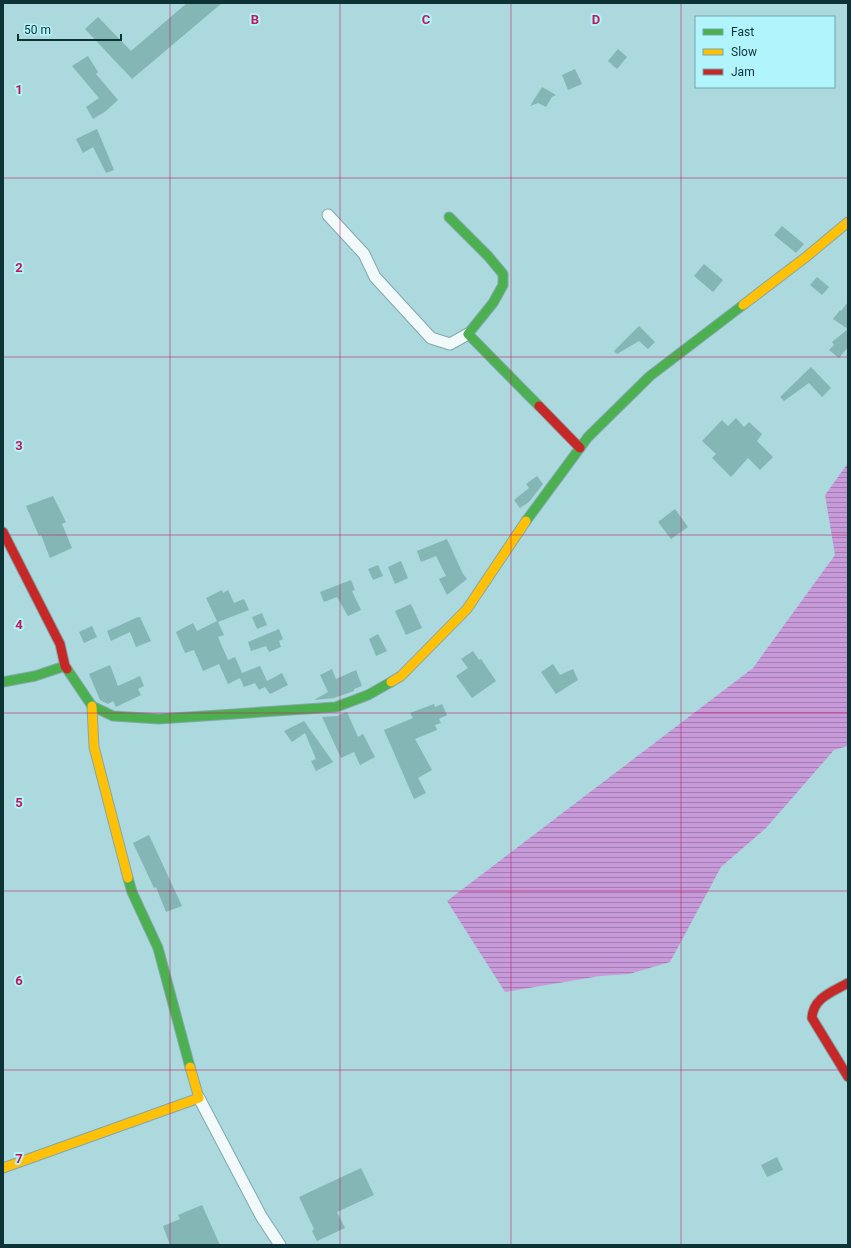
<svg xmlns="http://www.w3.org/2000/svg" width="851" height="1248" viewBox="0 0 851 1248" font-family="Roboto,sans-serif">
	<style>
		.water { fill: url(#water-rules) }
		.building { fill: #83b6b5 }
		.lines { fill: none; stroke-linecap: round; stroke-linejoin: round }
		.street-casing { stroke: #82a8ab; stroke-width: 13 }
		.fast-casing { stroke: #82a8ab; stroke-width: 11 }
		.slow-casing { stroke: #82a8ab; stroke-width: 11 }
		.jam-casing { stroke: #82a8ab; stroke-width: 11 }
		.street { stroke: #f2f9fa; stroke-width: 11 }
		.fast { stroke: #4caf50; stroke-width: 9 }
		.slow { stroke: #ffc107; stroke-width: 9 }
		.jam { stroke: #c62828; stroke-width: 9 }
		.grid { fill: none; stroke: #c2185b; stroke-width: 1; stroke-opacity: 0.55 }
		.grid-label { font-size: 13px; text-anchor: middle; font-weight: bold; fill: #c2185b; stroke: #b2f4fc; stroke-width: 4; stroke-linejoin: round; paint-order: stroke }
	</style>
	<defs>
		<pattern id="water-rules" width="6" height="5" patternUnits="userSpaceOnUse"><rect width="6" height="5" fill="#c89ada"/><path d="M0 2.5h6" fill="none" stroke="#a17eb2"/></pattern>
	</defs>
	<rect width="100%" height="100%" fill="#abd9de"/>
	<path class="water" d="M848,463V746L834,750L766,828L721,867L670,962L629,974L600,976L505,992L447,901L753,668L835,555L825,495Z"/>
	<g class="building">
		<path d="M187,3H222L132,79L85,29L98,17L131,51Z"/>
		<path d="M618,49L627,57L617,69L608,61Z"/>
		<path d="M88,56L98,72L96,74L118,100L106,111L93,119L86,107L99,98L72,66Z"/>
		<path d="M575,69L582,84L568,90L562,75Z"/>
		<path d="M542,87L556,95L552,97L546,107L538,103L530,106Z"/>
		<path d="M97,129L114,170L106,173L93,147L83,153L76,139Z"/>
		<path d="M782,226L804,244L796,253L774,235Z"/>
		<path d="M704,264L723,280L713,292L694,276Z"/>
		<path d="M817,277L829,287L822,295L810,285Z"/>
		<path d="M848,302V329L833,319L840,310L841,311Z"/>
		<path d="M639,326L655,342L648,349L639,341L617,354L614,351Z"/>
		<path d="M848,329V347L839,358L829,350L834,345L832,342Z"/>
		<path d="M811,367L831,388L822,397L809,383L784,401L780,397Z"/>
		<path d="M736,418L744,427L749,422L762,434L757,441L773,457L760,470L748,458L731,477L712,458L716,454L702,441L722,420L728,426Z"/>
		<path d="M537,476L543,484L529,502L520,508L514,500L529,488L526,484Z"/>
		<path d="M53,496L66,522L62,524L72,548L50,558L41,535L39,536L26,506Z"/>
		<path d="M675,509L688,527L671,539L658,522Z"/>
		<path d="M447,539L463,574L467,579L447,595L439,579L446,576L436,556L421,562L417,551Z"/>
		<path d="M401,561L408,578L395,584L388,567Z"/>
		<path d="M378,565L383,576L373,580L368,569Z"/>
		<path d="M351,580L355,590L352,591L361,610L348,616L337,597L324,602L320,592Z"/>
		<path d="M222,590L223,593L228,590L234,603L244,599L249,610L218,622L224,635L218,637L228,660L235,657L242,673L260,666L267,681L282,673L288,685L270,694L265,687L259,690L255,683L244,687L240,678L228,684L219,664L203,671L194,650L185,653L176,632L193,623L197,631L217,621L206,598Z"/>
		<path d="M411,604L422,628L406,635L395,611Z"/>
		<path d="M262,613L267,625L257,629L252,617Z"/>
		<path d="M138,617H140L151,641L136,647L130,632L111,641L107,631Z"/>
		<path d="M92,626L97,637L84,643L79,632Z"/>
		<path d="M279,629L283,639L279,641L281,647L269,652L266,646L251,651L248,642Z"/>
		<path d="M378,634L387,651L376,656L369,639Z"/>
		<path d="M473,651L479,660L481,659L496,681L472,698L456,676L468,668L461,659Z"/>
		<path d="M553,664L560,675L573,669L578,680L556,694L541,672Z"/>
		<path d="M110,665L118,686L140,676L144,686L138,689L141,695L116,707L113,701L108,704L100,700L89,674Z"/>
		<path d="M332,669L336,679L356,670L362,686L354,689V691L334,698L314,700L328,692L320,675Z"/>
		<path d="M434,704L435,707L442,704L447,715L439,719L441,723L435,725L437,730L415,739L432,770L418,778L426,793L414,799L384,730L413,718L410,713Z"/>
		<path d="M347,712L358,737L363,734L375,757L360,765L354,752L341,758L322,717L337,716Z"/>
		<path d="M304,721L333,762L316,771L311,761L316,759L305,733L292,742L284,731Z"/>
		<path d="M149,835L182,906L166,912L156,887L154,888L133,843Z"/>
		<path d="M777,1157L783,1170L767,1177L761,1165Z"/>
		<path d="M361,1168L374,1195L337,1212L345,1228L317,1241L312,1231L314,1229L299,1197Z"/>
		<path d="M202,1205L220,1245H170L163,1226L180,1219L178,1215Z"/>
	</g>
	<g class="lines">
		<g class="street-casing">
			<g id="street">
				<path d="M328,215L364,254L375,277L431,338L450,344L468,334"/>
				<path d="M199,1098L261,1216L280,1245"/>
			</g>
		</g>
		<g class="fast-casing">
			<g id="fast">
				<path d="M449,217L488,256L503,274V285L493,303L468,334L539,406"/>
				<path d="M526,521L588,437L650,376L743,305"/>
				<path d="M67,669L92,706L113,716L159,719L336,707L368,695L391,682"/>
				<path d="M3,682L35,676L65,666"/>
				<path d="M128,878L132,892L158,948L190,1067"/>
			</g>
		</g>
		<g class="slow-casing">
			<g id="slow">
				<path d="M743,305L806,257L848,222"/>
				<path d="M391,682L401,676L467,609L526,521"/>
				<path d="M92,706L94,747L128,878"/>
				<path d="M3,1168L199,1098L190,1067"/>
			</g>
		</g>
		<g class="jam-casing">
			<g id="jam">
				<path d="M539,406L580,448"/>
				<path d="M3,532L60,644L65,666L67,669"/>
				<path d="M848,983C832,992 813,998 812,1018L848,1077"/>
			</g>
		</g>
		<use href="#street" class="street"/>
		<use href="#fast" class="fast"/>
		<use href="#slow" class="slow"/>
		<use href="#jam" class="jam"/>
	</g>
	<path class="grid" d="M170,3V1245M340,3V1245M511,3V1245M681,3V1245M3,178H848M3,357H848M3,535H848M3,713H848M3,891H848M3,1070H848"/>
	<g class="grid-label">
		<text x="255" y="24">B</text>
		<text x="426" y="24">C</text>
		<text x="596" y="24">D</text>
		<text x="19" y="94">1</text>
		<text x="19" y="272">2</text>
		<text x="19" y="450">3</text>
		<text x="19" y="629">4</text>
		<text x="19" y="807">5</text>
		<text x="19" y="985">6</text>
		<text x="19" y="1163">7</text>
	</g>
	<rect width="851" height="1248" fill="none" stroke="#0d3337" stroke-width="8"/>
	<rect x="695" y="16" width="140" height="72" fill="#b2f4fc" stroke="#70a7ad"/>
	<rect x="703" y="29" width="20" height="6" fill="#4caf50" stroke="#70a7ad"/>
	<text x="731" y="36" font-size="12" fill="#0d3337">Fast</text>
	<rect x="703" y="49" width="20" height="6" fill="#ffc107" stroke="#70a7ad"/>
	<text x="731" y="56" font-size="12" fill="#0d3337">Slow</text>
	<rect x="703" y="69" width="20" height="6" fill="#c62828" stroke="#70a7ad"/>
	<text x="731" y="76" font-size="12" fill="#0d3337">Jam</text>
	<path d="M18 34v6h103v-6" fill="none" stroke="#0d3337" stroke-width="2"/>
	<text x="24" y="34" font-size="12" fill="#0d3337" stroke="#b2f4fc" stroke-width="3" paint-order="stroke">50 m</text>
</svg>
